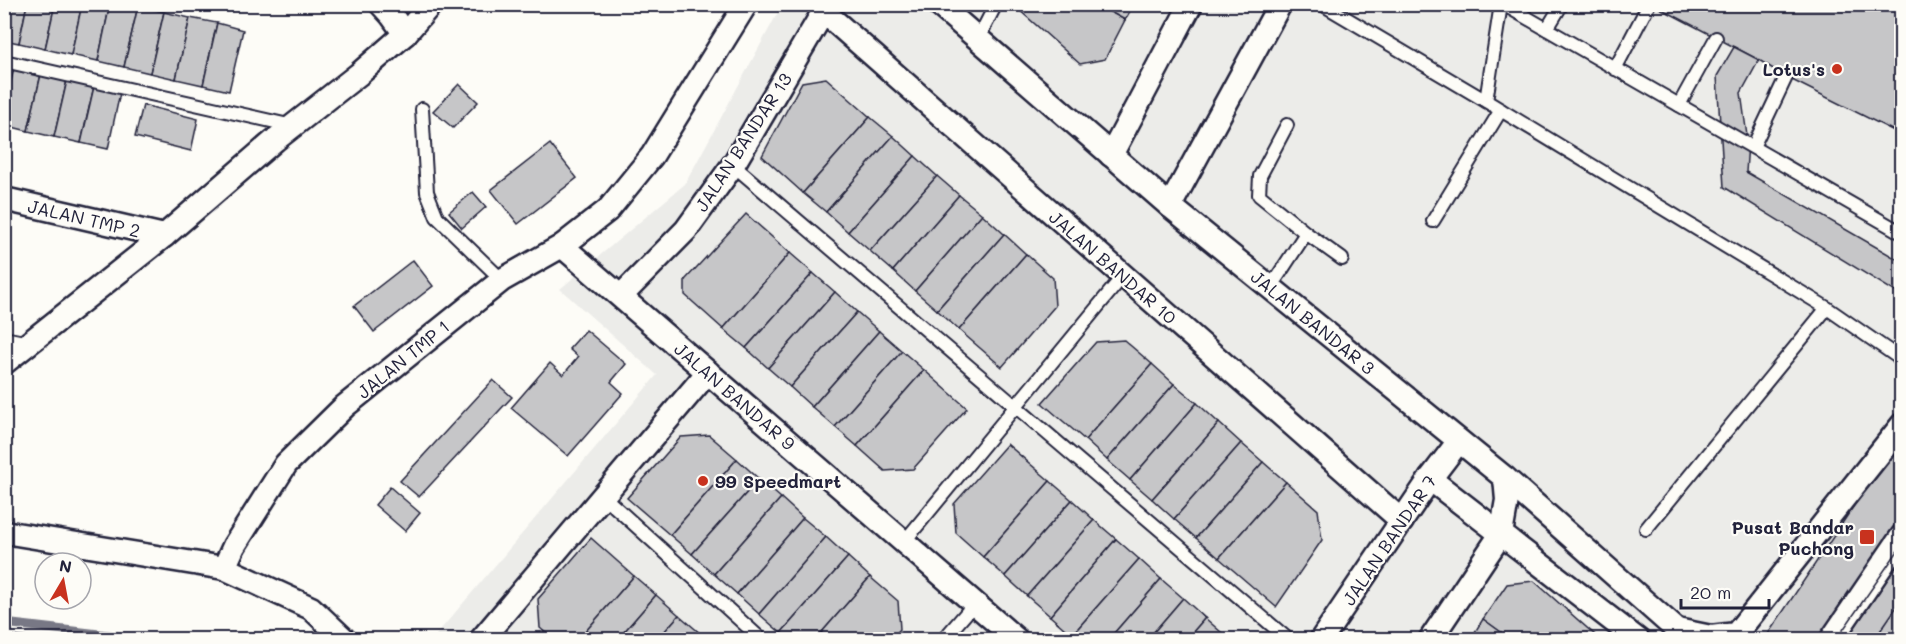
<svg xmlns="http://www.w3.org/2000/svg" width="1906" height="644" viewBox="0 0 1906 644" font-family="Mali,sans-serif">
	<style>
		.built { fill: #ecece9 }
		.lines { fill: none; stroke-linecap: round; stroke-linejoin: round }
		.stream { stroke: #787885; stroke-width: 9 }
		.building { fill: #c6c6c8; stroke: #22223b; stroke-width: 1.5 }
		.lane-casing { stroke: #22223b; stroke-width: 16 }
		.street-casing { stroke: #22223b; stroke-width: 27 }
		.lane { stroke: #fdfcf7; stroke-width: 12 }
		.street { stroke: #fdfcf7; stroke-width: 22 }
		.tram { stroke: #22223b; stroke-width: 1.5 }
		.poi-dot { fill: #c8321e; stroke: #fdfcf7; stroke-width: 2 }
		.labels { text-anchor: middle; dominant-baseline: central; stroke-width: 4.5; stroke-linejoin: round; paint-order: stroke }
		.poi-label { font-size: 18px; font-weight: bold; fill: #22223b; stroke: #fdfcf7; text-anchor: end }
		.street-label { font-size: 18px; fill: #22223b; stroke: #fdfcf7 }
	</style>
	<rect width="100%" height="100%" fill="#fdfcf7"/>
	<filter id="ink" filterUnits="userSpaceOnUse"><feTurbulence type="fractalNoise" baseFrequency=".0167" numOctaves="2"/><feDisplacementMap in="SourceGraphic" scale="12" xChannelSelector="R" yChannelSelector="G"/><feConvolveMatrix kernelMatrix="1 2 1 2 8 2 1 2 1" color-interpolation-filters="sRGB"/></filter>
	<g filter="url(#ink)">
		<path class="built" d="M782,5H1901V471L1801,639L441,640L436,635L657,375L560,289L685,184Z"/>
		<g class="lines">
			<path class="stream" d="M4,623L151,640"/>
		</g>
		<g class="building">
			<path d="M4,4H27L19,43L4,40Z"/>
			<path d="M27,4H55L45,49L19,43Z"/>
			<path d="M55,4H82L71,55L45,49Z"/>
			<path d="M82,4H110L98,61L71,55Z"/>
			<path d="M110,4L138,6L124,67L98,61Z"/>
			<path d="M1019,4H1096L1125,20L1105,59L1080,64L1017,8Z"/>
			<path d="M1096,4H1134L1125,20Z"/>
			<path d="M1652,4H1902V135L1786,77L1759,60Z"/>
			<path d="M138,6L164,12L150,73L124,67Z"/>
			<path d="M164,12L190,18L176,79L150,73Z"/>
			<path d="M190,18L217,23L203,85L176,79Z"/>
			<path d="M217,23L243,30L229,91L203,85Z"/>
			<path d="M1734,47L1759,60L1741,93L1748,143L1746,172L1902,262V296L1724,187L1717,76Z"/>
			<path d="M4,61L15,64L4,111Z"/>
			<path d="M15,64L42,70L28,131L4,125V111Z"/>
			<path d="M42,70L68,76L54,137L28,131Z"/>
			<path d="M68,76L95,82L81,143L54,137Z"/>
			<path d="M826,78L870,117L803,193L762,156L802,82Z"/>
			<path d="M95,82L121,88L108,149L81,143Z"/>
			<path d="M459,84L478,102L453,128L433,111Z"/>
			<path d="M143,105L198,119L191,151L135,137Z"/>
			<path d="M870,117L893,136L826,212L803,193Z"/>
			<path d="M893,136L915,156L848,232L826,212Z"/>
			<path d="M550,144L577,178L518,224L491,190Z"/>
			<path d="M915,156L937,176L870,251L848,232Z"/>
			<path d="M937,176L959,195L893,271L870,251Z"/>
			<path d="M473,192L486,207L462,228L449,212Z"/>
			<path d="M959,195L982,214L915,291L893,271Z"/>
			<path d="M746,214L790,253L723,329L685,295V280Z"/>
			<path d="M982,214L1004,234L937,310L915,291Z"/>
			<path d="M1004,234L1026,254L959,330L937,310Z"/>
			<path d="M790,253L813,273L746,348L723,329Z"/>
			<path d="M1026,254L1053,278L1055,306L1002,367L959,330Z"/>
			<path d="M413,260L433,286L374,332L354,306Z"/>
			<path d="M813,273L835,292L768,368L746,348Z"/>
			<path d="M835,292L857,312L790,387L768,368Z"/>
			<path d="M857,312L879,331L812,407L790,387Z"/>
			<path d="M586,330L626,364L611,382L623,393L568,456L511,408L550,363L563,375L578,357L569,349Z"/>
			<path d="M879,331L902,351L835,427L812,407Z"/>
			<path d="M1124,340L1152,364L1085,440L1042,403L1096,342Z"/>
			<path d="M902,351L924,370L857,446L835,427Z"/>
			<path d="M1152,364L1174,384L1107,460L1085,440Z"/>
			<path d="M924,370L967,408L913,469L885,471L857,446Z"/>
			<path d="M493,380L512,397L419,497L400,481Z"/>
			<path d="M1174,384L1197,403L1130,480L1107,460Z"/>
			<path d="M1197,403L1219,423L1152,499L1130,480Z"/>
			<path d="M1219,423L1241,443L1174,519L1152,499Z"/>
			<path d="M1902,434V640H1764Z"/>
			<path d="M709,435L737,459L670,535L627,498L681,437Z"/>
			<path d="M1241,443L1263,462L1196,538L1174,519Z"/>
			<path d="M1007,444L1050,481L983,557L956,533L954,504Z"/>
			<path d="M737,459L759,479L692,554L670,535Z"/>
			<path d="M1263,462L1286,482L1219,558L1196,538Z"/>
			<path d="M759,479L781,498L714,574L692,554Z"/>
			<path d="M1050,481L1072,500L1005,576L983,557Z"/>
			<path d="M1286,482L1318,510L1322,540L1276,607L1219,558Z"/>
			<path d="M390,487L420,513L405,531L375,505Z"/>
			<path d="M781,498L803,518L737,594L714,574Z"/>
			<path d="M1072,500L1094,520L1027,596L1005,576Z"/>
			<path d="M803,518L826,537L759,614L737,594Z"/>
			<path d="M1094,520L1116,539L1050,616L1027,596Z"/>
			<path d="M826,537L848,557L781,633L759,614Z"/>
			<path d="M591,538L634,576L578,640H554L540,628L538,599Z"/>
			<path d="M1116,539L1139,559L1072,635L1050,616Z"/>
			<path d="M848,557L870,577L815,640H789L781,633Z"/>
			<path d="M1139,559L1161,579L1108,640H1077L1072,635Z"/>
			<path d="M634,576L656,595L617,640H578Z"/>
			<path d="M870,577L898,601L900,629L891,640H815Z"/>
			<path d="M1161,579L1183,598L1147,640H1108Z"/>
			<path d="M1534,581L1595,635L1593,640H1512L1483,619L1507,584Z"/>
			<path d="M656,595L679,615L657,640H617Z"/>
			<path d="M1183,598L1205,618L1186,640H1147Z"/>
			<path d="M679,615L701,634L696,640H657Z"/>
			<path d="M1205,618L1230,640H1186Z"/>
			<path d="M1483,619L1512,640H1470Z"/>
			<path d="M4,635L45,640H4Z"/>
		</g>
		<g class="lines">
			<g class="lane-casing">
				<g id="lane">
					<path d="M1322,4L1486,101L1827,308L1902,360"/>
					<path d="M1503,4L1902,233"/>
					<path d="M1547,29L1562,4"/>
					<path d="M978,39L996,4"/>
					<path d="M4,61L293,126"/>
					<path d="M1615,69L1649,4"/>
					<path d="M1486,101L1501,4"/>
					<path d="M1679,105L1716,38"/>
					<path d="M422,109L427,192L437,217L502,280"/>
					<path d="M1753,147L1786,77"/>
					<path d="M733,165L1289,640"/>
					<path d="M1433,221L1501,110"/>
					<path d="M1306,233L1342,259"/>
					<path d="M1270,288L1306,233L1259,195L1260,176L1287,125"/>
					<path d="M4,338L29,343"/>
					<path d="M603,496L762,640"/>
					<path d="M1646,529L1827,308"/>
					<path d="M904,542L1123,276"/>
					<path d="M943,640L975,603"/>
				</g>
			</g>
			<g class="street-casing">
				<g id="street">
					<path d="M381,4L392,16L405,34"/>
					<path d="M938,4L1170,206L1505,478L1688,640"/>
					<path d="M824,12L1402,521"/>
					<path d="M1111,155L1191,4"/>
					<path d="M4,199L164,236"/>
					<path d="M1170,206L1280,4"/>
					<path d="M562,246L1017,640"/>
					<path d="M621,296L686,230L733,165L828,4"/>
					<path d="M4,363L164,236L275,140L359,74L405,34L431,4"/>
					<path d="M1430,479L1638,640"/>
					<path d="M4,532L224,568L311,608L345,640"/>
					<path d="M224,568L234,546L286,464L345,406L502,280L562,246L608,210L652,156L746,4"/>
					<path d="M1677,630L1711,637L1736,634L1902,425"/>
					<path d="M481,640L708,372"/>
					<path d="M1321,640L1430,479L1459,441"/>
					<path d="M1430,640L1501,534L1507,500L1505,478"/>
					<path d="M1831,640L1902,536"/>
				</g>
			</g>
			<use href="#lane" class="lane"/>
			<use href="#street" class="street"/>
			<g class="tram">
				<path d="M1836,640L1902,545"/>
				<path d="M1874,640L1902,599"/>
			</g>
		</g>
	</g>
	<g class="poi-dot">
		<circle cx="1837" cy="69" r="6"/>
		<circle cx="703" cy="481" r="6"/>
		<rect x="1859" y="529" width="16" height="16" rx="3"/>
	</g>
	<g class="labels">
		<g class="poi-label">
			<text x="1825" y="69">Lotus's</text>
			<text x="715" y="481" text-anchor="start">99 Speedmart</text>
			<text x="1854" y="527">Pusat Bandar<tspan x="1854" dy="21">Puchong</tspan></text>
		</g>
		<g class="street-label">
			<text transform="translate(743 142) rotate(-57)">JALAN BANDAR 13</text>
			<text transform="translate(84 218) rotate(13)">JALAN TMP 2</text>
			<text transform="translate(1113 267) rotate(41)">JALAN BANDAR 10</text>
			<text transform="translate(1313 322) rotate(39)">JALAN BANDAR 3</text>
			<text transform="translate(403 359) rotate(-39)">JALAN TMP 1</text>
			<text transform="translate(735 396) rotate(41)">JALAN BANDAR 9</text>
			<text transform="translate(1389 540) rotate(-56)">JALAN BANDAR 7</text>
		</g>
	</g>
	<rect width="1906" height="644" fill="none" stroke="#fdfcf7" stroke-width="24"/>
	<rect x="12" y="12" width="1882" height="620" fill="none" stroke="#22223b" stroke-width="2" filter="url(#ink)"/>
	<g transform="translate(63 581) rotate(10)"><circle r="28" fill="#fdfcf7" stroke="#a5a5ac" stroke-width="1.5"/>
	<path d="M0-4.5L10 22L0 15L-10 22Z" fill="#c8321e"/>
	<text y="-9" font-size="16" font-weight="bold" text-anchor="middle" fill="#22223b">N</text>
	</g>
	<path d="M1681 599v9h88v-9" fill="none" stroke="#22223b" stroke-width="3"/>
	<text x="1690" y="599" font-size="18" fill="#22223b" stroke="#fdfcf7" stroke-width="4.5" paint-order="stroke">20 m</text>
</svg>
